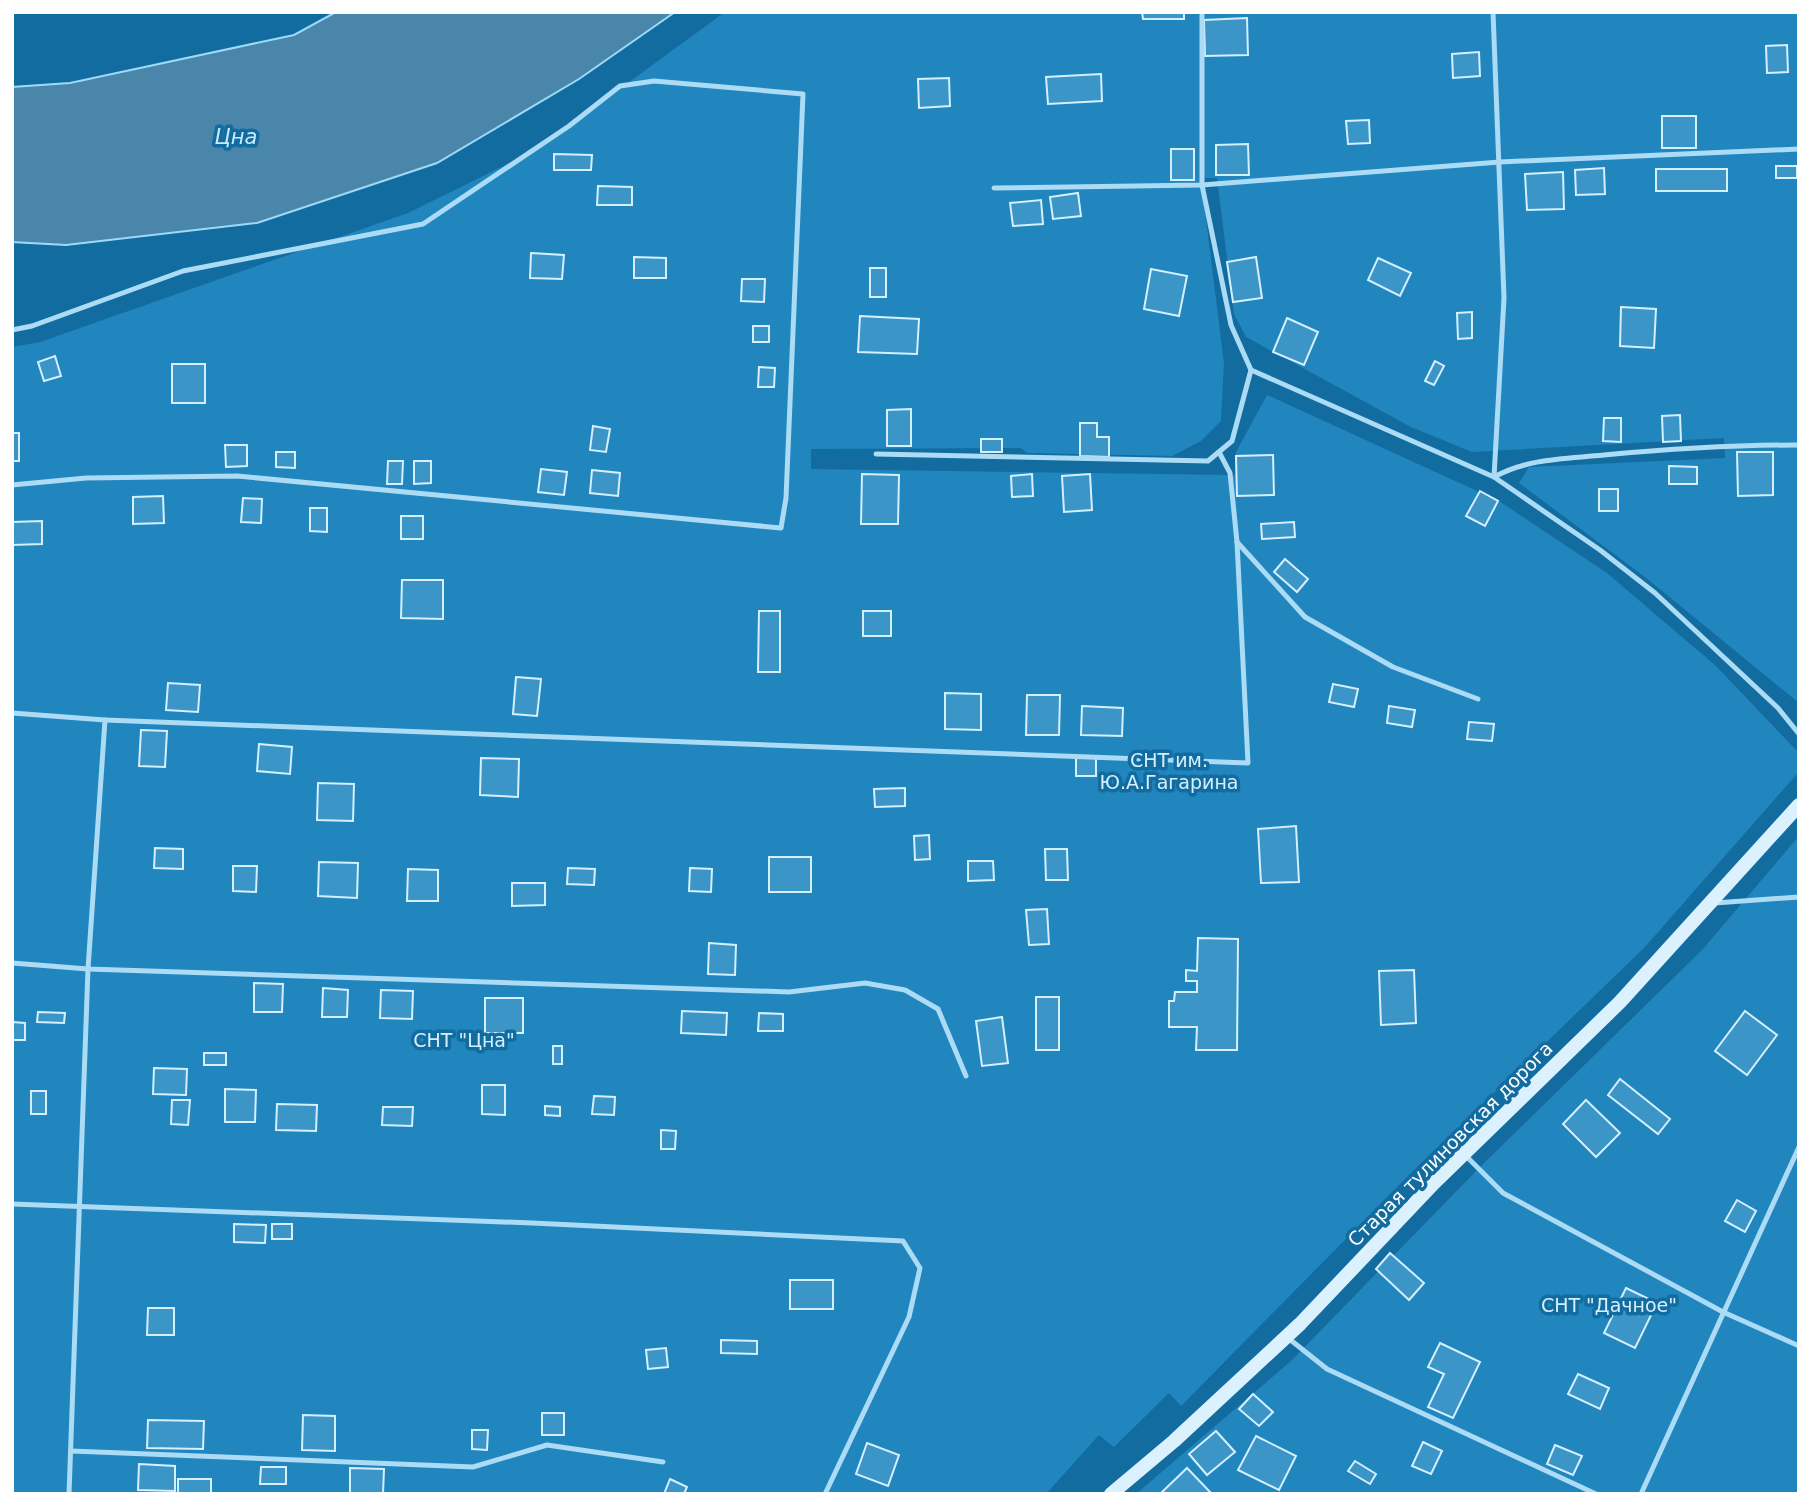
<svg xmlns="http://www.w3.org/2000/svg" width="1811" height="1506" viewBox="0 0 1811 1506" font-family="'DejaVu Sans',sans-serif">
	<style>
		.green { fill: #2185be }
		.water { fill: #4986aa; stroke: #9dd9f8; stroke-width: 2 }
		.building { fill: #3b95c7; stroke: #d4effe; stroke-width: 2 }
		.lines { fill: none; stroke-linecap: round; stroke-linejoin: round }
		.lane { stroke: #abdbf5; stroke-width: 5 }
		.secondary { stroke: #dbf1fd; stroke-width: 14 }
		.labels { text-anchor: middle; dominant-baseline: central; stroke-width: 7; stroke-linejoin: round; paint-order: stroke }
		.park-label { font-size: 19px; fill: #d4effe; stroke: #126ca0 }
		.street-label { font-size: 19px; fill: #fff; stroke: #126ca0 }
		.water-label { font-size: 21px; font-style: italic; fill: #caeafc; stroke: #126ca0 }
	</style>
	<rect width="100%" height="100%" fill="#126ca0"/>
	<g class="green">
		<path d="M725,12H1799V703L1645,577L1519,483L1529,467L1725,458L1724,438L1472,452L1411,427L1246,337L1234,314L1217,178H1203V195L1224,363L1221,421L1201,441L1172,456L1027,453L1021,448L811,449V469L1235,475L1236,452L1267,395L1499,501L1607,573L1716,666L1797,751V774L1644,948L1411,1173L1181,1406L1169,1393L1114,1447L1099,1435L1046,1494H12V347L40,342L408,213L536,150Z"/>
		<path d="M1799,836V1494H1136L1291,1361L1479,1168L1703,949Z"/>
	</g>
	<path class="water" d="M336,12H675L579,79L437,163L257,223L66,245L12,242V87L70,83L294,35Z"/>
	<g class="building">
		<path d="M1142,12H1184V19H1143Z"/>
		<path d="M1247,18L1248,55L1205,56L1204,20Z"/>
		<path d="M1787,45L1788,72L1767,73L1766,46Z"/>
		<path d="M1479,52L1480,76L1453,78L1452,54Z"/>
		<path d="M1101,74L1102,101L1048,104L1046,77Z"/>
		<path d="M949,78L950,106L919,108L918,79Z"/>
		<rect x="1662" y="116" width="34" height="32"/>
		<path d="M1369,120L1370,143L1348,144L1346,121Z"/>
		<path d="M1248,144L1249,175H1216V145Z"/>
		<rect x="1171" y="149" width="23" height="31"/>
		<path d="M554,154L592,155L591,170H554Z"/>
		<rect x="1776" y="166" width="21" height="12"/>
		<path d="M1604,168L1605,194L1576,195L1575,170Z"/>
		<rect x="1656" y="169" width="71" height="22"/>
		<path d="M1563,172L1564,209L1527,210L1525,174Z"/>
		<path d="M598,186L632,187V205H597Z"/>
		<path d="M1078,193L1081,216L1053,219L1050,197Z"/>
		<path d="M1041,200L1043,224L1013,226L1010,203Z"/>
		<path d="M531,253L564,255L562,279L530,278Z"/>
		<path d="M634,257L666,258V278H634Z"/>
		<path d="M1256,257L1262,298L1233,302L1227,262Z"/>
		<path d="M1378,258L1411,273L1400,296L1368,280Z"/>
		<rect x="870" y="268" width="16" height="29"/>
		<path d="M1151,269L1187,276L1179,316L1144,309Z"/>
		<path d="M742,279H765L764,302L741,301Z"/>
		<path d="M1621,307L1656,309L1654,348L1620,346Z"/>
		<path d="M1472,312V338L1458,339L1457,313Z"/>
		<path d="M860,316L919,319L917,354L858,352Z"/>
		<path d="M1287,318L1318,332L1304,365L1273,352Z"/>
		<rect x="753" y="326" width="16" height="16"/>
		<path d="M55,356L61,376L44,381L38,362Z"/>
		<path d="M1435,361L1444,366L1434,385L1425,381Z"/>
		<rect x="172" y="364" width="33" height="39"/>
		<path d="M759,367L775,368L774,387H758Z"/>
		<path d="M911,409V446H887V410Z"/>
		<path d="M1680,415L1681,441L1663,442L1662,416Z"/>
		<path d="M1604,418H1621V442L1603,441Z"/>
		<path d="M1080,423H1097V437H1109V457L1080,456Z"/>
		<path d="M593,426L610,429L606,452L590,450Z"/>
		<rect x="12" y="433" width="7" height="28"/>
		<rect x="981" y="439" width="21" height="13"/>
		<path d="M225,445H247V466L226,467Z"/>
		<path d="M276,452H295V468L276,467Z"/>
		<path d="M1737,452H1773V495L1738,496Z"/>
		<path d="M1273,455L1274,495L1237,496L1236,456Z"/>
		<path d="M388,461H403L402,484H387Z"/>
		<path d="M414,461H431V483L414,484Z"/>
		<path d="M1669,466L1697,467V484H1669Z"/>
		<path d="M541,469L567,472L564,495L538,492Z"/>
		<path d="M592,470L620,473L618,496L590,493Z"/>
		<path d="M862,474L899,475L898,524H861Z"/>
		<path d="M1032,474L1033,496L1012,497L1011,476Z"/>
		<path d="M1090,474L1092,510L1064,512L1062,476Z"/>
		<rect x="1599" y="489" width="19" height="22"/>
		<path d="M1480,491L1498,501L1485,526L1466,516Z"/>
		<path d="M163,496L164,523L133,524V497Z"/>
		<path d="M243,498L262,499L261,523L241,522Z"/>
		<path d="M310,508H327V532L310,531Z"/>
		<rect x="401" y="516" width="22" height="23"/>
		<path d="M42,521V544L12,545V522Z"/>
		<path d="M1294,522L1295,537L1262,539L1261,524Z"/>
		<path d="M1285,559L1308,579L1297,592L1274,572Z"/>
		<path d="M402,580H443V619L401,618Z"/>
		<path d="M759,611H780V672H758Z"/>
		<rect x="863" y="611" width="28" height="25"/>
		<path d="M516,677L541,679L537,716L513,714Z"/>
		<path d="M168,683L200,685L198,712L166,710Z"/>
		<path d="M1333,684L1358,689L1354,707L1329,702Z"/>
		<path d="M945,693L981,694V730L945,729Z"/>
		<path d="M1027,695H1060L1059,735H1026Z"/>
		<path d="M1082,706L1123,708L1122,736L1081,735Z"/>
		<path d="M1389,706L1415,710L1412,727L1387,723Z"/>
		<path d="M1469,722L1494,724L1492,741L1467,739Z"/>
		<path d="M141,730L167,731L165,767L139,766Z"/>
		<path d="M259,744L292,747L290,774L257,771Z"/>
		<rect x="1076" y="756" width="20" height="20"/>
		<path d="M481,758L519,759L518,797L480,795Z"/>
		<path d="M318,783L354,784L353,821L317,820Z"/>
		<path d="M905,788V806L875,807L874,789Z"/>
		<path d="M1296,826L1299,882L1261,883L1258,829Z"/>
		<path d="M929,835L930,859L915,860L914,836Z"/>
		<path d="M155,848L183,849V869L154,868Z"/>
		<path d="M1045,849H1067L1068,880H1046Z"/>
		<rect x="769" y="857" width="42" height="35"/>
		<path d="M968,861H993L994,880L968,881Z"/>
		<path d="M319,862L358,863L357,898L318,896Z"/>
		<path d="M233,866H257L256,892L233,891Z"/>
		<path d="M568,868L595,869L594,885L567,884Z"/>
		<path d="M690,868L712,869L711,892L689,891Z"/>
		<path d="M408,869L438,870V901H407Z"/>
		<path d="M512,883H545V905L512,906Z"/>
		<path d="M1047,909L1049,944L1029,945L1026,910Z"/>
		<path d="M1198,938L1238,939L1237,1050H1196L1197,1027H1169V1001H1174L1175,992H1197V981H1186V970L1197,971Z"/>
		<path d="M709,943L736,945L735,975L708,974Z"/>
		<path d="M1414,970L1416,1023L1381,1025L1379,971Z"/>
		<path d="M254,983L283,984L282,1012H254Z"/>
		<path d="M323,988L348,990L347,1017H322Z"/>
		<path d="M381,990L413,991L412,1019L380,1018Z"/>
		<rect x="1036" y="997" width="23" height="53"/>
		<rect x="485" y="998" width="38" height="35"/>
		<path d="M682,1011L727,1013L726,1035L681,1033Z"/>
		<path d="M1745,1011L1777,1035L1747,1075L1715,1051Z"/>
		<path d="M38,1012L65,1013L64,1023L37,1022Z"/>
		<path d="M759,1013L783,1014V1031H758Z"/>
		<path d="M1002,1017L1008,1063L982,1066L976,1021Z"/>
		<path d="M12,1022L25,1023V1040H12Z"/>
		<rect x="553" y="1046" width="9" height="18"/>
		<rect x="204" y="1053" width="22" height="12"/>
		<path d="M154,1068L187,1069L186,1095L153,1094Z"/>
		<path d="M1620,1079L1670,1119L1658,1134L1608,1095Z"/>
		<path d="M482,1085H505V1115L482,1114Z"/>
		<path d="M225,1089L256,1090L255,1122H225Z"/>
		<rect x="31" y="1091" width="15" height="23"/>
		<path d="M594,1096L615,1097L614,1115L592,1114Z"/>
		<path d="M172,1100H190L188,1125L171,1124Z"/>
		<path d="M1586,1100L1620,1133L1596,1157L1563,1124Z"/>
		<path d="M277,1104L317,1105L316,1131L276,1130Z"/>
		<path d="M545,1106L560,1107V1116L545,1115Z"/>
		<path d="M383,1107H413L412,1126L382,1125Z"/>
		<path d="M661,1130L676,1131L675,1149H661Z"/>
		<path d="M1737,1200L1756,1211L1745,1232L1725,1221Z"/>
		<path d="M234,1224L266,1225L265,1243L234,1242Z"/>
		<rect x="272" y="1224" width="20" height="15"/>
		<path d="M1390,1253L1424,1283L1409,1300L1376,1269Z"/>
		<rect x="790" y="1280" width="43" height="29"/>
		<path d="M1626,1288L1657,1303L1635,1348L1604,1333Z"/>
		<path d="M148,1308H174V1335H147Z"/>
		<path d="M721,1340L757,1341V1354L721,1353Z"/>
		<path d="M1440,1343L1480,1362L1453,1418L1428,1407L1444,1374L1428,1367Z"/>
		<path d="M666,1348L668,1367L648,1369L646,1350Z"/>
		<path d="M1578,1374L1609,1388L1600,1409L1568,1394Z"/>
		<path d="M1253,1394L1273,1412L1259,1426L1239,1409Z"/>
		<rect x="542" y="1413" width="22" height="22"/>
		<path d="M303,1415L335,1416V1451L302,1450Z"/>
		<path d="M148,1420L204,1421L203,1449L147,1448Z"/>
		<path d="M472,1430H488L487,1450L472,1449Z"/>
		<path d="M1216,1431L1235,1452L1207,1475L1189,1454Z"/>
		<path d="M1256,1436L1296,1456L1279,1490L1238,1470Z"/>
		<path d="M1423,1442L1442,1451L1431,1474L1412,1466Z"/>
		<path d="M867,1443L899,1455L888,1486L856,1474Z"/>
		<path d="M1555,1445L1582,1456L1573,1475L1547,1464Z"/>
		<path d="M1355,1461L1376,1474L1370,1484L1348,1471Z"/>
		<path d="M139,1464L175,1466V1491L138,1490Z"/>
		<path d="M261,1467H286V1484H260Z"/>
		<path d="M350,1468L384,1469L383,1494H350Z"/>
		<path d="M1187,1468L1212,1494H1160Z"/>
		<rect x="178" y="1479" width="33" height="15"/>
		<path d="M670,1479L687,1487L684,1494H664Z"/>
	</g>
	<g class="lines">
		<g class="lane">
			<path d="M1202,12V185L1231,325L1251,370"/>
			<path d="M1493,12L1504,298L1494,477C1529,458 1565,459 1604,455C1669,449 1733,445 1799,445"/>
			<path d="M994,188L1202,185L1500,162L1799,149"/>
			<path d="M12,330L32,326L183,271L423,224L569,126L620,86L654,81L803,94L786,498L781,528L237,476L86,478L12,485"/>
			<path d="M876,454L1208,461L1232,441L1251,370L1494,477L1600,550L1655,593L1778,708L1799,734"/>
			<path d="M1237,542L1305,617L1393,667L1478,699"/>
			<path d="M12,713L105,720L88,969L69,1494"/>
			<path d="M105,720L1248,763L1237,542L1230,473L1219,452"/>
			<path d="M1715,903L1799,897"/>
			<path d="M12,963L88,969L789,992L865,983L905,990L938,1009L966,1076"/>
			<path d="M1464,1154L1503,1193L1723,1312L1799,1346"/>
			<path d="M12,1204L532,1223L903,1241L920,1268L909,1317L825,1494"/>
			<path d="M1288,1338L1327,1369L1596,1494"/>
			<path d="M71,1451L473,1467L547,1445L663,1462"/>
			<path d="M1641,1494L1799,1147"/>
		</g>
		<path class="secondary" d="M1111,1494L1174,1441L1300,1324L1434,1183L1620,1002L1799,805"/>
	</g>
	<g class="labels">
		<g class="park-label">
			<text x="1169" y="760">СНТ им.<tspan x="1169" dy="22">Ю.А.Гагарина</tspan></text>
			<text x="464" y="1040">СНТ "Цна"</text>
			<text x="1609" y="1305">СНТ "Дачное"</text>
		</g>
		<g class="street-label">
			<text transform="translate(1450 1144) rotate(-45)">Старая тулиновская дорога</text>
		</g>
		<g class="water-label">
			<text x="236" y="137">Цна</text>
		</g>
	</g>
	<rect width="1811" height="1506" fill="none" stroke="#ffffff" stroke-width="28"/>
</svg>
